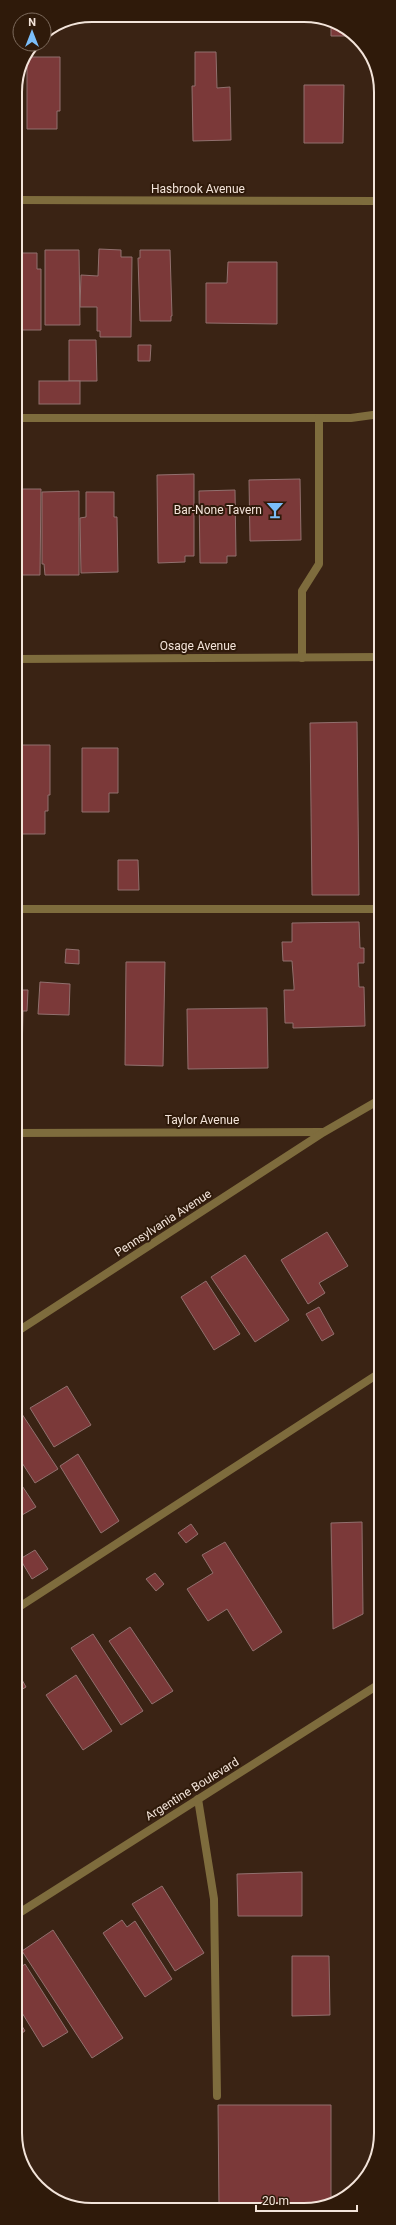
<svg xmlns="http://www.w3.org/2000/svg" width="396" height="2225" viewBox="0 0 396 2225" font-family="Roboto,sans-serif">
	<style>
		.building { fill: #7b3939; stroke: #91706e }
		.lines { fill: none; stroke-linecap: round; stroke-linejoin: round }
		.service { stroke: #7e6c3d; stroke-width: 8 }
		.minor { stroke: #7e6c3d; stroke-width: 8 }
		.labels { text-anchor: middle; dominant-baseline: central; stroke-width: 4; stroke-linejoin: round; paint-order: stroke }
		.street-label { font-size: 12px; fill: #f3e4da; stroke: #2f1a0a }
		.poi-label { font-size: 12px; fill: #f3e4da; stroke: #2f1a0a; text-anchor: end }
		.rim { fill: none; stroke: #f3e4da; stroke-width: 2 }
	</style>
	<rect width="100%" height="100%" fill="#3a2314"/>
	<g class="building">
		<rect x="195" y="16" width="12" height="6"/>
		<path d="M331,23L353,36H331Z"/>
		<path d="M195,52H216L217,88L230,87L231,140L193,141L192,86H195Z"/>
		<path d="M27,57H60V111H57V129H27Z"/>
		<path d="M18,75V138H15V88Z"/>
		<path d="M304,85H344L343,143H304Z"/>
		<path d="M99,249L121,250V257H132L131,337H100V331H97V307H80L81,275L98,276Z"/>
		<path d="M45,250H79L80,325H45Z"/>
		<path d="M140,250H170L172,316H171V321H140L138,258H140Z"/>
		<path d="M15,253H37V269H41V330H15Z"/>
		<path d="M228,262H277V324L206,323V283H227Z"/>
		<path d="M69,340H96L97,381H69Z"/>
		<path d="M138,345H151L150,361H138Z"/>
		<rect x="39" y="381" width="41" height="23"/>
		<path d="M15,461H21V489H41L40,575H15Z"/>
		<path d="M194,474V556H185V562L158,563L157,475Z"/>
		<path d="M300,479L301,540L250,541L249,480Z"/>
		<path d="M235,490L236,556H227V563H200L199,491Z"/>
		<path d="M79,491V575H45L44,564H42V492Z"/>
		<path d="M86,492H114V517H117L118,572L81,573L80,518L86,517Z"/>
		<path d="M357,722L359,895H312L310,723Z"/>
		<path d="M15,745H50V795H48V811H45V834H16Z"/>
		<path d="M82,748H118V793H109V812H82Z"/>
		<path d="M118,860H138L139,890H118Z"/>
		<path d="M359,922L360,948H364V963H358L359,987H364L365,1026L293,1028V1023H285L284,990H294V987L292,961H283L282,942H292V923Z"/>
		<path d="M66,949L79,950V964L65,963Z"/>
		<path d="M126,962H165L163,1066L125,1065Z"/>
		<path d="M40,982L70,984L69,1015L38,1014Z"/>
		<path d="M15,990H28L27,1011H23L22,1058H15Z"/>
		<path d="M267,1008L268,1068L188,1069L187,1009Z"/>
		<path d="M327,1232L348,1266L319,1283L325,1293L308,1304L281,1260Z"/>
		<path d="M245,1255L289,1320L255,1342L211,1277Z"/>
		<path d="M206,1281L240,1334L214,1350L181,1297Z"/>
		<path d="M319,1307L334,1334L322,1341L306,1314Z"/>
		<path d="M67,1386L91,1425L54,1447L30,1408Z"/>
		<path d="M18,1408L58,1469L35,1483L15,1452V1409Z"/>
		<path d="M78,1454L119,1521L101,1533L60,1466Z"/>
		<path d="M15,1475L36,1507L15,1519Z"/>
		<path d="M362,1522L363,1614L333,1629L331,1523Z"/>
		<path d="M191,1524L198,1534L186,1543L178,1533Z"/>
		<path d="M225,1542L282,1632L253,1651L227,1609L208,1621L187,1589L213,1573L202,1555Z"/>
		<path d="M35,1550L48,1569L32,1579L20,1559Z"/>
		<path d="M155,1573L164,1584L156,1591L146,1579Z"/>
		<path d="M130,1627L173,1691L152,1704L109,1641Z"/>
		<path d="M93,1634L143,1711L121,1725L71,1648Z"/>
		<path d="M16,1669L26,1687L16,1693Z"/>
		<path d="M76,1675L112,1731L83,1750L46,1695Z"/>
		<path d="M302,1872V1916H238L237,1874Z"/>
		<path d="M162,1886L204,1953L175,1971L132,1904Z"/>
		<path d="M122,1920L127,1927L135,1921L172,1979L145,1997L103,1933Z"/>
		<path d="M53,1930L123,2038L92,2058L22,1951Z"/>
		<path d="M292,1956H329L330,2015L292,2016Z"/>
		<path d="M25,1964L68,2032L43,2047L16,2003V1971Z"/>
		<path d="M16,2016L25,2031L16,2037Z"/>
		<path d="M218,2105H331V2200L315,2208L219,2209Z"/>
	</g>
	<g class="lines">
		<g class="service">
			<path d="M15,418H351L380,414"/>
			<path d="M302,658V591L319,564V418"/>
			<path d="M15,909H381"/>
			<path d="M16,1609L381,1372"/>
			<path d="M198,1799L214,1899L217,2096"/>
		</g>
		<g class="minor">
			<path d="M15,200L380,201"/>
			<path d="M15,659L381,657"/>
			<path d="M15,1133L323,1132"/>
			<path d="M15,1333L324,1132L381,1099"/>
			<path d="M16,1915L381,1683"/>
		</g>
	</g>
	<defs>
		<g id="bar-bare" transform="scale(1.38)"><path d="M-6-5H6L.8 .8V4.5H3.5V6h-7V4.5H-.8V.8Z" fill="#7bbef9" stroke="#2f1a0a" stroke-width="2.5" paint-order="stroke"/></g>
	</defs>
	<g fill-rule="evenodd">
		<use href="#bar-bare" x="275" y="510"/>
	</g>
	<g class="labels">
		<g class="street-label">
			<text x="198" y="189">Hasbrook Avenue</text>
			<text x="198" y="646">Osage Avenue</text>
			<text x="202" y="1120">Taylor Avenue</text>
			<text transform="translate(163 1223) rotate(-33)">Pennsylvania Avenue</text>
			<text transform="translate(192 1789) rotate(-32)">Argentine Boulevard</text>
		</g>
		<g class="poi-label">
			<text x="262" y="510">Bar-None Tavern</text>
		</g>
	</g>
	<path d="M0 0H396V2225H0ZM92 22H304A70 70 0 0 1 374 92V2133A70 70 0 0 1 304 2203H92A70 70 0 0 1 22 2133V92A70 70 0 0 1 92 22Z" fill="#2f1a0a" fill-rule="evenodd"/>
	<path class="rim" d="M92 22H304A70 70 0 0 1 374 92V2133A70 70 0 0 1 304 2203H92A70 70 0 0 1 22 2133V92A70 70 0 0 1 92 22Z"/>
	<g transform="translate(32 32)"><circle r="19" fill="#2f1a0a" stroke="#7d6b5d"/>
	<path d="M0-3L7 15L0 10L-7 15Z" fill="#7bbef9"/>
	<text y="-6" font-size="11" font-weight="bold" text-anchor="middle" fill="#f3e4da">N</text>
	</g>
	<path d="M256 2205v6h101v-6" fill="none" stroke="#f3e4da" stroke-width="2"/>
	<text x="262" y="2205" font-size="12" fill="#f3e4da" stroke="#2f1a0a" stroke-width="3" paint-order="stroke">20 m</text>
</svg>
